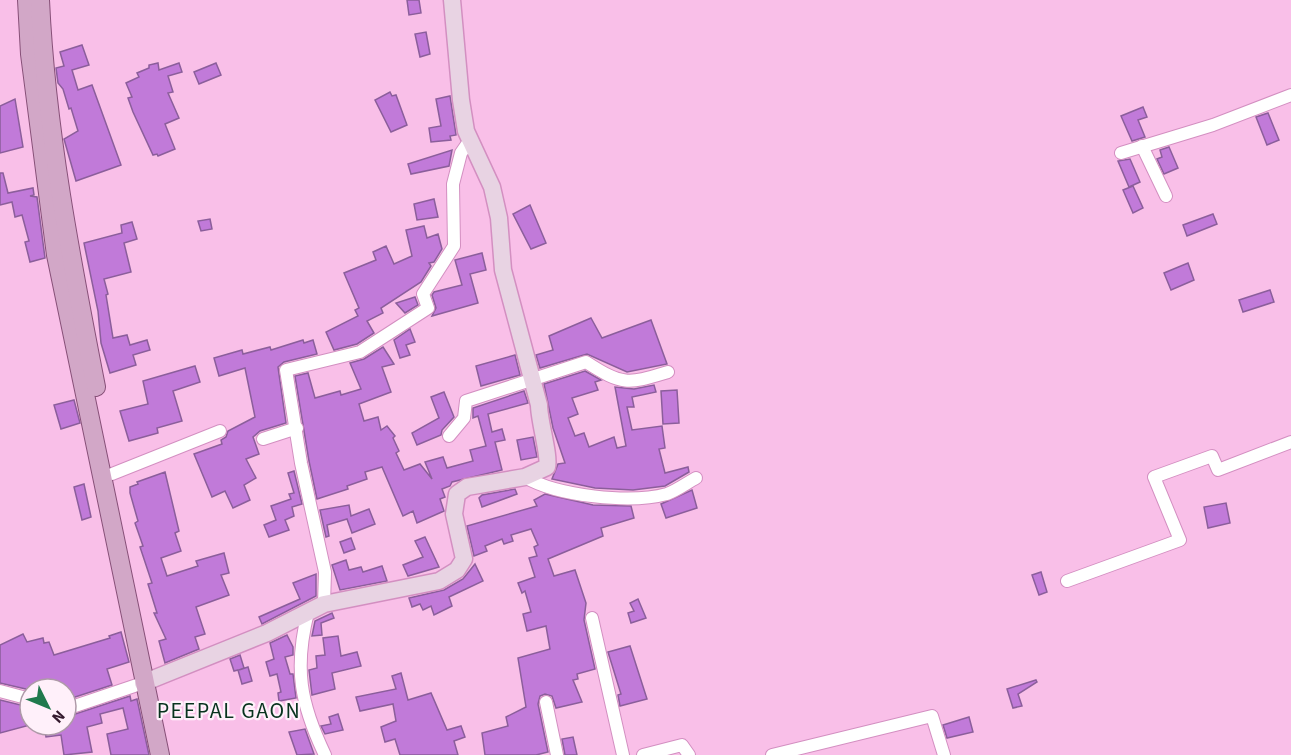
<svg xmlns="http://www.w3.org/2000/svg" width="1291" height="755" viewBox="0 0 1291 755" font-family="'Source Sans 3',sans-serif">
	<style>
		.building { fill: #c17ad9; stroke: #8b5e9b; stroke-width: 1.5 }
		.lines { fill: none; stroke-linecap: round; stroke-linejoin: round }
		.street-casing { stroke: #d38fc1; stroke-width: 14 }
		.secondary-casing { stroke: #d38fc1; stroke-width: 19 }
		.primary-casing { stroke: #875078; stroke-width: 20 }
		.street { stroke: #fff; stroke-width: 12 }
		.secondary { stroke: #e8d3e3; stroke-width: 16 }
		.primary { stroke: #d2a7c7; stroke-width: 18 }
		.labels { text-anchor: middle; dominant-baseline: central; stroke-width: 4.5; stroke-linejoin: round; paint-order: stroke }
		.quarter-label { font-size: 22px; letter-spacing: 1.5px; fill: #08331e; stroke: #fff0fa }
	</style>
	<rect width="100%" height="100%" fill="#f9bfe8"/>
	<g class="building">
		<path d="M407,0H419L421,13L409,15Z"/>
		<path d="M426,32L430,54L420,57L415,34Z"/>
		<path d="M82,45L89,65L72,70L78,90L92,85L121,165L76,181L64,139L78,131L71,108L69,109L63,89L58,83L56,68L64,66L60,52Z"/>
		<path d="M158,63L159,70L179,63L182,72L168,76L173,92L168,93L179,118L165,124L175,149L158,156L157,154L153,155L133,112L128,98L132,97L126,83L139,77L137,73L149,68V65Z"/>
		<path d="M216,63L221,75L199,84L194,72Z"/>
		<path d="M390,92L392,96L396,95L407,125L391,132L375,100Z"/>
		<path d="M450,96L456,135L450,136L451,140L431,142L429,128L441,126L436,99Z"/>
		<path d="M15,99L23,147L0,153V106Z"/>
		<path d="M1143,107L1147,117L1138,120L1145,137L1132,141L1121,116Z"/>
		<path d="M1268,113L1279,140L1267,145L1256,117Z"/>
		<path d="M1169,147L1178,168L1164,174L1157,159L1162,157L1160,150Z"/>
		<path d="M452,150L449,166L411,174L408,164Z"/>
		<path d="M1130,159L1140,182L1129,187L1118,161Z"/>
		<path d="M0,173H3L8,193L33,188L34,195L30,196L37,197L45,258L30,262L25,242L29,241L22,215L15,217L12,202L0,205Z"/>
		<path d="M1133,186L1143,208L1133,213L1123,190Z"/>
		<path d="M434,199L438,217L417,220L414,204Z"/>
		<path d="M530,205L546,243L531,249L513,214Z"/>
		<path d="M1213,214L1217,224L1187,236L1183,225Z"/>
		<path d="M210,219L212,229L201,231L198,221Z"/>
		<path d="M132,222L137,239L124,243L131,272L104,279L108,294L106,295L113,338L127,335L130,345L147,340L150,350L133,355L136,365L110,373L101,343L98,311L84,243L122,233L121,225Z"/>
		<path d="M424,226L427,238L438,234L442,249L434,262L429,263L431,266L421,282L381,308L383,313L367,321L374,333L357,344L334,350L326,332L358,316L355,310L359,308L344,273L376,260L373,252L386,246L394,264L412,256L406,230Z"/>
		<path d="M482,253L486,270L470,274L478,303L432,316L436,308L432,295L434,292L462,285L455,260Z"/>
		<path d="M1188,263L1194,280L1171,290L1164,273Z"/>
		<path d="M1270,290L1274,302L1243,312L1239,300Z"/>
		<path d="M415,297L418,305L405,313L396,303Z"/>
		<path d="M591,318L602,338L651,320L667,364L627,372L587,354L540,368L536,355L553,350L549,336Z"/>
		<path d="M410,329L415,342L406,345L410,355L400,358L394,340Z"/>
		<path d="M303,340L304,343L313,340L317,354L284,362L278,367L286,423L260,431L253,437L259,454L246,459L256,478L244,485L250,500L233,508L225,491L212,497L194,454L222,444L221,440L226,437L228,431L255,417L245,368L219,376L214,358L242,350L243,354L270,347L271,350Z"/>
		<path d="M383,347L394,364L382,367L391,392L359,404L364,421L378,417L381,430L387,426L395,436L393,438L399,451L396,453L404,470L420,464L432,479L425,462L443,457L447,468L473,461L470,450L486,446L478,416L473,418V408L524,391L528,403L488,414L492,432L502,429L505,440L495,442L502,470L452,482L450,486L442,489L445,497L440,499L444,511L417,523L413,511L403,516L382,467L365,472L367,479L347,486L348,489L317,499L309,461L295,376L308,373L315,398L340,391L341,395L361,389L350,363L364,359Z"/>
		<path d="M515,355L520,375L481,386L476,366Z"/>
		<path d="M195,366L200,382L173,391L182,421L157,428L158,433L129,441L120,411L148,404L143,381Z"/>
		<path d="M585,371L601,380L595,382L598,390L572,398L578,414L568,418L575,436L584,433L589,447L614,437L617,448L626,446L615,387L634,389L654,385L656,392L632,397L634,407H627L632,430L662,426L665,448L659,449L665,473L688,467L689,472L665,486L633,490L595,488L552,479L558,464L565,463L553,428L544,384Z"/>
		<path d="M677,390L679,423L663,424L661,391Z"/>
		<path d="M444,392L454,417L442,430L441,435L417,445L412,433L439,418L431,397Z"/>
		<path d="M74,400L80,423L61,429L54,405Z"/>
		<path d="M533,437L537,457L521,460L517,440Z"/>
		<path d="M294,471L302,504L292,507L294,516L285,520L289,530L269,537L264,525L276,520L271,506L291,499L289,494L294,493L288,473Z"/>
		<path d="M165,472L179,531L175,533L181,551L161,558L167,576L198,566L196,561L224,553L229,573L221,575L229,595L196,607L205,634L195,637L199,649L165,663L159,641L166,639L154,613H157L148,584L152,583L140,547L143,546L135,523L138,521L130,493V487L138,484L137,482Z"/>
		<path d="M84,484L91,517L82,520L74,487Z"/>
		<path d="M515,489L517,494L482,507L479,498L482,495Z"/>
		<path d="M692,490L697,508L666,518L661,504Z"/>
		<path d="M545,494L593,505L631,506L634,518L601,528L603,536L548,559L554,576L575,570L586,603L584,620L595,669L577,674L578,679L573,680L582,702L556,708L552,696L545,694L540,696L538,704L548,752L536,755H485L482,733L508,726L506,717L526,707L518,658L550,649L546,626L527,631L523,614L531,612L525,591L522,593L518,583L535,577L529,558L537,556L534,547L538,545L531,529L511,535L513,541L504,544L502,539L485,546L487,551L474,556L467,526L537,506L534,500Z"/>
		<path d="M1226,503L1230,523L1208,528L1204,507Z"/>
		<path d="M349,505L351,516L369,509L375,524L352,533L347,519L327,525L329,536L326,537L320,510Z"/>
		<path d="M425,537L439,567L408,576L403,565L423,557L415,541Z"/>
		<path d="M351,538L355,549L344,553L340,542Z"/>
		<path d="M346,560L349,570L361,567L363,572L382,566L387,581L340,590L332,565Z"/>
		<path d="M475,564L483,581L449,597L452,606L434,615L431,606L423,610L420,604L412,607L409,598L444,590L463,579Z"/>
		<path d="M1041,572L1047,592L1039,595L1032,575Z"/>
		<path d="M316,574V596L262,624L259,617L300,599L293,583Z"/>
		<path d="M638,599L646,618L631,623L628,613L634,611L630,603Z"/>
		<path d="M332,613L334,618L321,623L322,635L312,636L315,621Z"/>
		<path d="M121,632L129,662L107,669L112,685L66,700V689L30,690L0,683V645L23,634L27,642L43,638L44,643L49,642L54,655L110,638L109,636Z"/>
		<path d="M287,635L293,647V655L285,657L290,674H293L296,698L279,701L278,693L281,692L277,674L270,676L266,662L274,659L270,643Z"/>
		<path d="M338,636L341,656L357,652L361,666L332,673L335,689L312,695L309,670L317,668L316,656L325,655L323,638Z"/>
		<path d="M630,646L647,699L620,706L618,695L621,694L608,652Z"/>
		<path d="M240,655L244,668L239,670L248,667L252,681L242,684L238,670L234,671L230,659Z"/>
		<path d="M401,673L408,700L431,693L447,730L461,726L465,737L454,741L458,755H400L395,739L385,742L381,727L396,721L393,704L360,711L356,697L396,689L392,676Z"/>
		<path d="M1036,680L1037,682L1018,694L1022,706L1013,708L1007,689Z"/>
		<path d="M130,696L131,701L137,699L149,755H111L107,734L128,729L123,708L100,714L102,723L87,727L92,752L64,755L61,735L46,737L44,725H66V717Z"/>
		<path d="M0,700L29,707L30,725L0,733Z"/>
		<path d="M338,714L343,730L325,734L321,726L331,724L329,717Z"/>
		<path d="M969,717L973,732L947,738L943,725Z"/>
		<path d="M305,729L314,754L297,755L289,732Z"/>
		<path d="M573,737L577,755H565L562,739Z"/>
	</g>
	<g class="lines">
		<g class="street-casing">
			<g id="street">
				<path d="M1142,146L1166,196"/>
				<path d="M1121,153L1213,125L1291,95"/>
				<path d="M449,436L464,418L466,401L586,362C623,386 628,384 668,372"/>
				<path d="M263,439L297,428"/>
				<path d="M112,474L220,431"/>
				<path d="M525,477C557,496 630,504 667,494C676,491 687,483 696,478"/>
				<path d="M1067,581L1180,540L1154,477L1212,456L1218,470L1291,442"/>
				<path d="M324,604L325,572L301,463L286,370L360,352L428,308L423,294L454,246L453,184L461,153L470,140"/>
				<path d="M308,612C294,668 300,703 325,755"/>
				<path d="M592,618L623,755"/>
				<path d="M0,691L30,699"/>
				<path d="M546,702L557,755"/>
				<path d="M66,709L143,683"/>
				<path d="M643,755L682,745L689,755"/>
				<path d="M772,755L932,716L944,755"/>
			</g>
		</g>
		<g class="secondary-casing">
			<path id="secondary" d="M143,683L267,633L324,604L439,581L457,570L464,559L454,514L457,494L467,487L525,477L547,467C550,456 539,421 539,405L503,270L499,218L492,187L466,131L461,100L452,0"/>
		</g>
		<g class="primary-casing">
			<g id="primary">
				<path d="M27,0L30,54L56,255L160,755"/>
				<path d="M40,0C46,130 71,259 96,387"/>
			</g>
		</g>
		<use href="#street" class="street"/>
		<use href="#secondary" class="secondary"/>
		<use href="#primary" class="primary"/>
	</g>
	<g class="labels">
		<g class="quarter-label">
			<text x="229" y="711">PEEPAL GAON</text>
		</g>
	</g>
	<g transform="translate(48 707) rotate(133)"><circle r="28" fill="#fff0fa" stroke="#ae9aa8" stroke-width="1.5"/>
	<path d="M0-4.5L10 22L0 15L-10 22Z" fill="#20794d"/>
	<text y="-9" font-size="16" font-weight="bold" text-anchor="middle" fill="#34192d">N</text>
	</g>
</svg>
